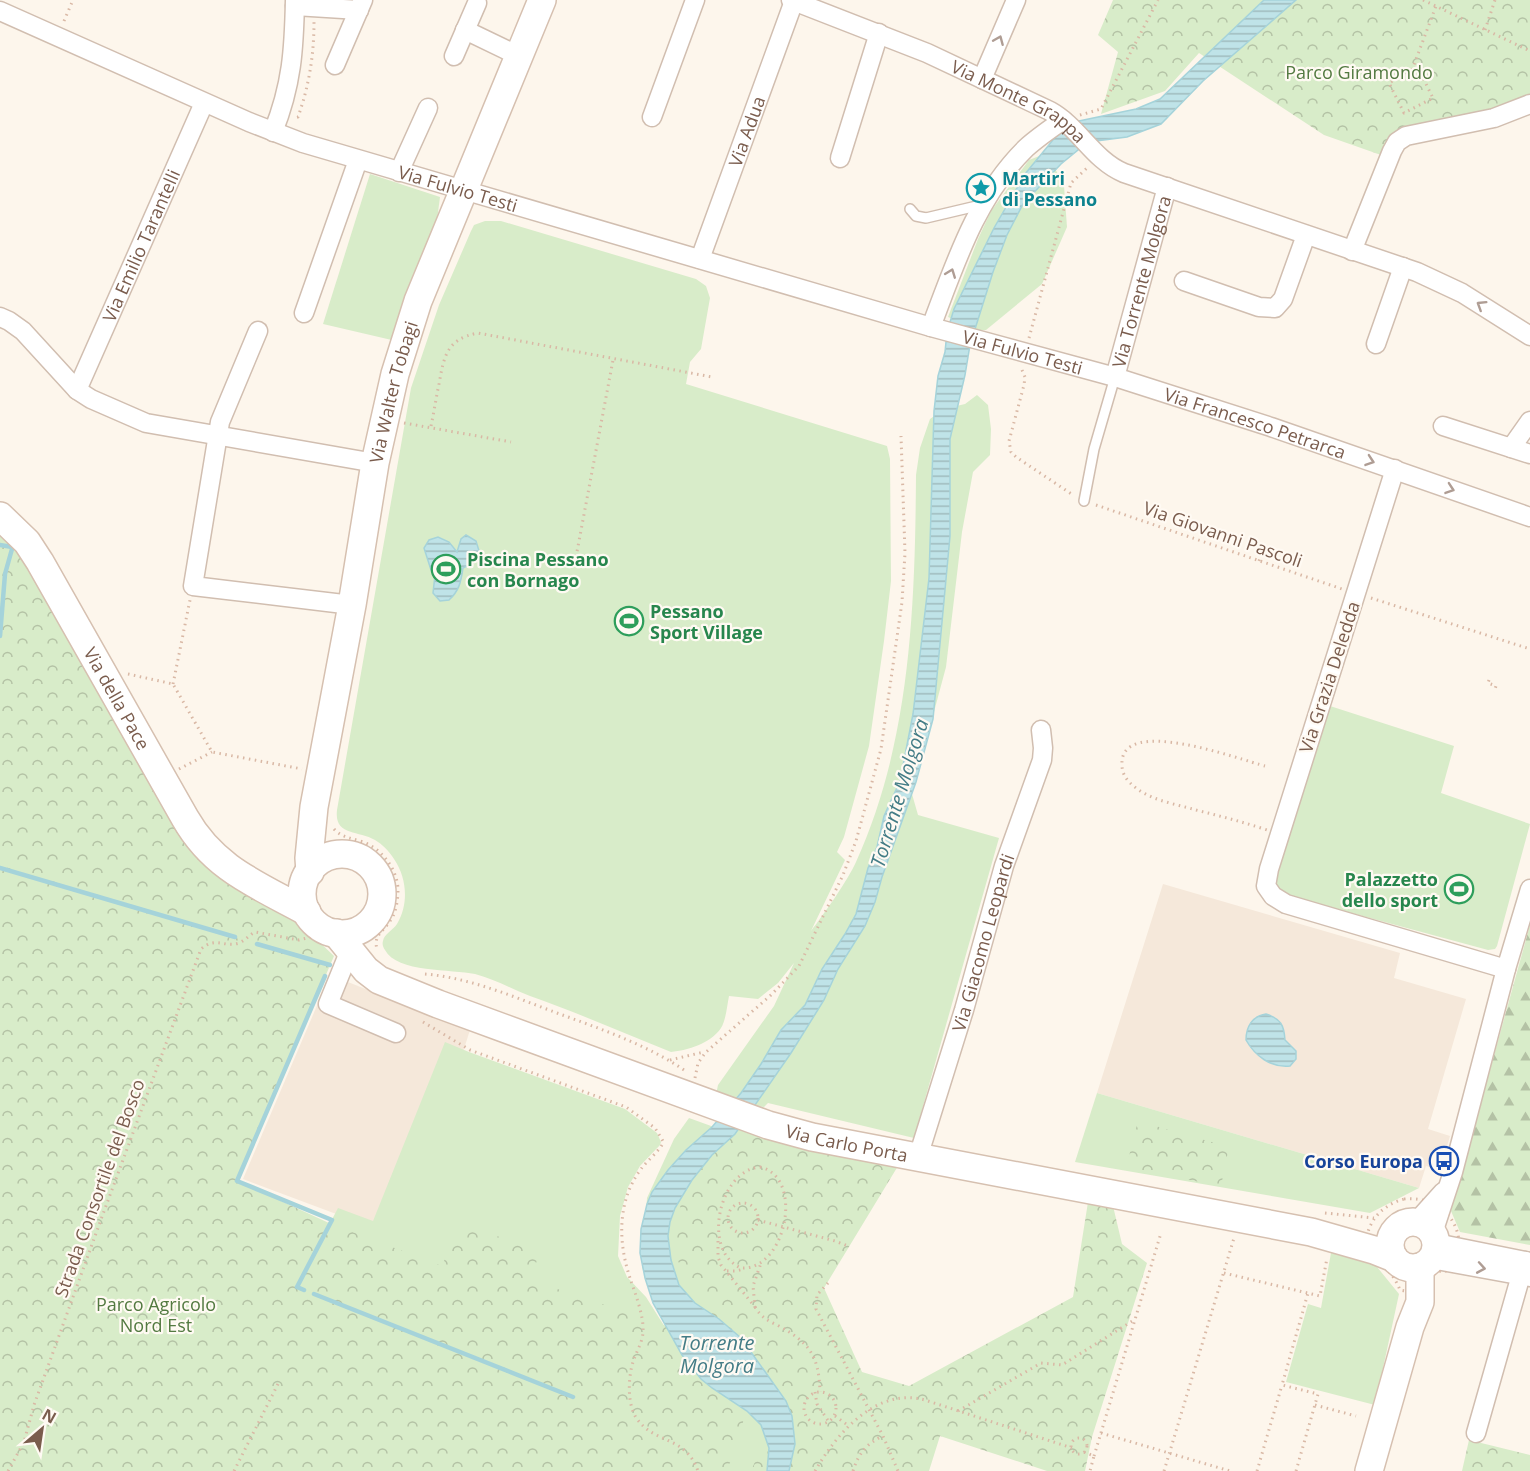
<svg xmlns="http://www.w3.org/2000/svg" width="1530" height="1471" viewBox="0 0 1530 1471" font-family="'Open Sans',sans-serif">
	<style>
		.residential { fill: #f5e8da }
		.green { fill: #d8ecc9 }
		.forest { fill: url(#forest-firs) }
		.park { fill: url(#park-crowns) }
		.water { fill: url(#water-rules); stroke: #a5d3da; stroke-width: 1.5 }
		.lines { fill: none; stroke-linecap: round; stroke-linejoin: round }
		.stream { stroke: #a5d3da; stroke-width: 4.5 }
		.lane-casing { stroke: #d1beb0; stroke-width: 12 }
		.street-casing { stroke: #d1beb0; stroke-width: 21 }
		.secondary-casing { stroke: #d6c0b0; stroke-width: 30 }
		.path { stroke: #d9b8a5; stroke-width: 3; stroke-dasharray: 1.5 4.5; stroke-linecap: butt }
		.lane { stroke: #fff; stroke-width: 9 }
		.street { stroke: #fff; stroke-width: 18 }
		.secondary { stroke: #fff; stroke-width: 27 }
		.oneway { stroke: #af9d94 }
		.labels { text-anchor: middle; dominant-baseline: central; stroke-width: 4.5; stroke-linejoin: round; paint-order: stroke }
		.park-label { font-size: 18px; fill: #537a41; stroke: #fffaf3 }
		.street-label { font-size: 18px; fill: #7a5c4d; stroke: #fffaf3 }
		.culture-label { font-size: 18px; font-weight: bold; fill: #0d838f; stroke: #fffaf3; text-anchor: start }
		.leisure-label { font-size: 18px; font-weight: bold; fill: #27864d; stroke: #fffaf3; text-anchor: start }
		.transit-label { font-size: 18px; font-weight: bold; fill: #164399; stroke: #fffaf3; text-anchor: end }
		.water-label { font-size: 20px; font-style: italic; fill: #437c86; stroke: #fffaf3 }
	</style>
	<defs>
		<pattern id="forest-firs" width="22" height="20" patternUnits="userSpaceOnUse" patternTransform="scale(1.5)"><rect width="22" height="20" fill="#d8ecc9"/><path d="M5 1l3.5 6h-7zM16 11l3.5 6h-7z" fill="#b4c2a5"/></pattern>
		<pattern id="park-crowns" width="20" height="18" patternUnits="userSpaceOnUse" patternTransform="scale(1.5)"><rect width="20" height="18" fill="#d8ecc9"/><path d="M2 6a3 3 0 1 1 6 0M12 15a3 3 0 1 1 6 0" fill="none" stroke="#b4c2a5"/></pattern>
		<pattern id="water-rules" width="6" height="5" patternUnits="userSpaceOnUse" patternTransform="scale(1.5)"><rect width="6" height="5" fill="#bfe3e8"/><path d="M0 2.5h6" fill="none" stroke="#a0bbbe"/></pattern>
	</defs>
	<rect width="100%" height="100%" fill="#fdf6ec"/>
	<g class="residential">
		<path d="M1163,884L1400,953L1394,978L1466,999L1428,1129L1450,1136L1440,1170L1426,1166L1419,1188L1097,1093Z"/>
		<path d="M330,975L470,1030L403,1239L243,1179Z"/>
	</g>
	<g class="green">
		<path d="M1047,153L1064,186L1067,227L1042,284L986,330H978L948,317L978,239L991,211L1029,160Z"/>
		<path d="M370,174L440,197L436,228L396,341L323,324Z"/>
		<path d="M485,221H501L696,279L706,286L710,298L701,349L690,362L686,384L887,446L890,459L891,581L884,641L869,746L844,837L837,852L845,860L811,931C824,914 848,880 856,862C911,741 915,605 916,475L920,448L930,419L944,409L965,404L977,395L988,405L991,429L990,455L973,472L962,532L946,667L912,794L918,815L999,838L914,1138L768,1103L764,1107L732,1103L716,1095L718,1085L774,1006L794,963L778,983L758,999L729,996C727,1006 726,1020 721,1028C710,1044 688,1050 671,1052C624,1033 578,1013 530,996C512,989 494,979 475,974C452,969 397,973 385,950C383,947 382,944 383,941C384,934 393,930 397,924C409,904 407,878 394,859C389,851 382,844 375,840C358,830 334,836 337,810L411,388L439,305L471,231L474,225Z"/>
		<path d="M1330,706L1454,746L1441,793L1530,824L1497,946L1495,949L1488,950L1285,895L1275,884L1274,874Z"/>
		<path d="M445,1042L469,1052L625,1109L657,1133L661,1142L660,1145L640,1166L628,1187L620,1216L618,1256L627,1277L646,1297L668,1332L275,1471L295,1290L338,1208L373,1221Z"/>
		<path d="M1097,1093L1419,1188L1370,1213L1075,1162Z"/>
		<path d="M689,1118L736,1135L791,1471H724L642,1267L647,1198L674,1139Z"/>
		<path d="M1331,1253L1373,1262L1399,1294L1375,1405L1286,1382L1308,1304L1321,1308Z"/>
	</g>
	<path class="forest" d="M1530,925V1245L1460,1232L1451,1211Z"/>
	<g class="park">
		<path d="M1113,0H1530V94L1381,155L1324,135L1199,53L1165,91L1101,114L1118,52L1098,35Z"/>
		<path d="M0,533L16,548L136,741L174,815L297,912L311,934L334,956L238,1181L329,1223L442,1266L459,1224L540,1250L531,1280L699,1337L746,1403L739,1448L725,1471H0Z"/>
		<path d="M1138,1121L1229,1147L1221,1186L1126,1168Z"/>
		<path d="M737,1127L898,1166L824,1288L862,1372L909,1386L1073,1297L1088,1202L1113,1206L1122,1244L1147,1263L1092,1437L1085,1471H1047L940,1436L929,1471H751L770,1427L716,1319L690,1285L678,1261L676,1228L681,1203L699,1165Z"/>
		<path d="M1469,1440L1530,1455V1471H1462Z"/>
	</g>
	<g class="water">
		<path d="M1264,0H1296L1203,81L1161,124L1127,137L1096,141L1083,146L1061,164L1023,204L1007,235L993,272L970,345L965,375L950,439V536L933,719L916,782L882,877L875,902L865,926L838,969L824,1000L791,1053L735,1134L712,1155L692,1180L675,1208L670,1222L668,1236L671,1260L679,1285L695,1303L719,1319L741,1338L786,1401L792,1416L795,1444L789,1471H767L769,1448L761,1425L747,1411L712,1388L701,1379L682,1355L653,1303L645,1278L640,1253L641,1229L647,1204L652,1192L668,1170L686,1150L712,1127L741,1093L761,1064L781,1030L805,1005L822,969L845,934L856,914L868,868L877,847L884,816L900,781L913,714L929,578L934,411L938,376L945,352L947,332L954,309L994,228L1025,174L1057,135L1079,121L1136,109L1160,99Z"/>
		<path d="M466,535L476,541L480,554L473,563L463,568C461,582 459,591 449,600L440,601L433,593L435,575L431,570L424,548L429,540L438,537L449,542L457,552L461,539Z"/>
		<path d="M1266,1014C1281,1019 1284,1025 1285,1040L1296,1051V1059L1290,1066C1271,1068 1255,1056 1246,1040C1246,1027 1252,1016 1266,1014Z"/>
	</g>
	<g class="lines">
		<g class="stream">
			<path d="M0,545L12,547"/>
			<path d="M0,636L5,574L12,549"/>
			<path d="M0,868L235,937"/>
			<path d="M257,944L330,965"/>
			<path d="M304,1290L297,1287L332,1220L237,1181L325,976"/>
			<path d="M314,1294L573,1397"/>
		</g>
		<g class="lane-casing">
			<g id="lane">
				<path d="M910,209L916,216L926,218L981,205"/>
				<path d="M1084,501L1094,449L1115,377"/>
			</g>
		</g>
		<g class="street-casing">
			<g id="street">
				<path id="s1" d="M791,0L927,53L1050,111C1079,127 1093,160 1124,173L1417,272L1462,293L1530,336"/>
				<path d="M295,6L359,10"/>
				<path id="s2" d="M0,11L249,122L303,143L931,327L1115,377L1271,427L1530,517"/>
				<path d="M465,30L519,56"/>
				<path d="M454,56L477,3"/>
				<path d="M335,65L363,0"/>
				<path d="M982,79L1016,0"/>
				<path d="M652,117L695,0"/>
				<path d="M273,132C292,85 294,49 295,0"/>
				<path d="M840,158L879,33"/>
				<path d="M399,172L428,108"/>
				<path d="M1352,251L1392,151L1397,142L1406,136L1494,118L1530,104"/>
				<path id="s3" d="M700,259L794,1"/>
				<path d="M1184,281L1259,307L1275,308L1283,299L1306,235"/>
				<path d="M304,313L358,160"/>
				<path d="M0,317L9,321L23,331L77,390L91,399L146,423L375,463"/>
				<path d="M931,327C955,264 976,197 1026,148C1037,138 1050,129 1063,120"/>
				<path d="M258,331L220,422L193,586L352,605"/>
				<path d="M1376,344L1403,267"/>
				<path id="s4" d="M1115,377L1167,187"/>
				<path id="s5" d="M77,390L204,103"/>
				<path d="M1443,426L1530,454"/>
				<path d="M1511,448L1530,421"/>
				<path d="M1395,469L1269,869L1266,886L1273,896L1286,904L1506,969"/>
				<path d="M350,950L328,1004L396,1033"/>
				<path id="s6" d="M918,1157L964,1010L1004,866L1042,760L1043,748L1041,730"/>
				<path d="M1416,1222L1443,1192"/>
				<path d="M1433,1233L1453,1172L1506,969L1530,889"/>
				<path d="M1436,1243L1530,1262"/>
				<path d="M1431,1259L1530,1277"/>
				<path d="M1476,1433L1525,1261"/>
			</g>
		</g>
		<g class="secondary-casing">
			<g id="secondary">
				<path id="s7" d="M0,516L27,542L40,562L185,818C214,869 258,885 307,912"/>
				<circle cx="342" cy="894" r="40"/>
				<path id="s8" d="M310,872L309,858L314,807L352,605L375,463L395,374L418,301L542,0"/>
				<path id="s9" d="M336,933L366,970L379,980L438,1004L768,1125L812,1137L1311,1232L1374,1250L1394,1258"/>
				<circle cx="1413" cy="1245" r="23"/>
				<path d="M1369,1471L1410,1327L1420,1302V1267"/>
			</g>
		</g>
		<g class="path">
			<path d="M1423,0L1530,51"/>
			<path d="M64,21L73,0"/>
			<path d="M1485,30L1495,0"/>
			<path d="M1418,68L1433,98L1404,113L1389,83Z"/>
			<path d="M1412,70L1436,6"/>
			<path d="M1080,115L1101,109L1158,0"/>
			<path d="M297,117H298C309,86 314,55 314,22"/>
			<path d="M1029,338L1071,183L1087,168"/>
			<path d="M1022,370L1025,377L1024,385L1009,441L1011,452L1016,457L1073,495"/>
			<path d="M404,423L511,442"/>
			<path d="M431,426C434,412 436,398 439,384C444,357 446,339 478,333L712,377"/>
			<path d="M1096,505L1342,589"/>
			<path d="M576,557L613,360"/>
			<path d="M1259,561L1263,549"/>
			<path d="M1371,598L1530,649"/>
			<path d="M128,674L173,684L212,752L302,769"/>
			<path d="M1489,680L1488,683L1496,686L1494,692"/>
			<path d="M173,684L190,600"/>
			<path d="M1265,766C1241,760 1119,714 1122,765C1122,775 1128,782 1136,788C1153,801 1176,804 1196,810C1220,816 1243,822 1267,830"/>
			<path d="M179,769L212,752"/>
			<path d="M334,829C342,838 352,838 363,842C382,849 397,869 398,889C398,900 396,913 390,921C384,931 373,935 377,949"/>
			<path d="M425,974C471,978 514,997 557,1013C601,1029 648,1045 687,1072"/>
			<path d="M423,1022L470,1050L626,1107L655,1128L663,1141L662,1145C656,1154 647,1161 641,1169C617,1201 618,1242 630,1278C635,1293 644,1316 643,1331C643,1342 636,1352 633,1362C628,1378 627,1405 637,1419C656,1445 685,1435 698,1471"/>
			<path d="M670,1060L704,1052"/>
			<path d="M695,1078L698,1063L706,1052L771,995L799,966L843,875L856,841L881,749L902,602L905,553L901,436"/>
			<path d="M760,1167C805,1177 786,1271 741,1268C701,1251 719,1170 760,1167Z"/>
			<path d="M1404,1199C1447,1195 1473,1235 1451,1272C1437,1268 1429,1275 1428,1289C1418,1292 1409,1292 1400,1290C1394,1275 1382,1260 1367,1255C1362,1228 1378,1206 1404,1199Z"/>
			<circle cx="743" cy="1218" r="15"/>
			<path d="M1325,1213L1374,1218"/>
			<path d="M758,1220L835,1241L848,1246"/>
			<path d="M718,1241V1257L721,1265L755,1307L753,1286L761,1263"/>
			<path d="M727,1271H736L744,1269"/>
			<path d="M1224,1273L1320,1296L1327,1258"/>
			<path d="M828,1283L817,1295L816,1309L883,1436"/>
			<path d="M755,1307C760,1316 768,1321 777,1325C809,1342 819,1355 820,1392"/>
			<circle cx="820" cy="1408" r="16"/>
			<path d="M815,1392L817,1404L829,1422"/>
			<path d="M1315,1405L1356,1416"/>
			<path d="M958,1411L1041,1363L1062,1365L1134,1320"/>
			<path d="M835,1416L849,1426"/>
			<path d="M1101,1433L1230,1471"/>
			<circle cx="1079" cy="1446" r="8"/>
			<path d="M1084,1452L1094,1456L1090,1471"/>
			<path d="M1094,1456L1161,1233"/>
			<path d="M8,1471L24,1442L34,1405L103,1214L201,949C216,936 224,948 239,943C246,940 249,935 255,932L299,940L315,936"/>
			<path d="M234,1471L279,1382"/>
			<path d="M815,1471C837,1433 876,1387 925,1400L1072,1448"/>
			<path d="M853,1471C858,1454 867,1443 883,1436L898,1471"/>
			<path d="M1164,1471L1234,1238"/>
			<path d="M1257,1471L1282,1385"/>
			<path d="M1296,1471L1318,1394L1282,1385L1308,1293"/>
		</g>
		<use href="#lane" class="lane"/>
		<use href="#street" class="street"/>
		<use href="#secondary" class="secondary"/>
	</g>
	<defs><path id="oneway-chevron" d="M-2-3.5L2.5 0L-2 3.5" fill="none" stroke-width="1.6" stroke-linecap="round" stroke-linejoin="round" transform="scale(1.5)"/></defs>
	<g class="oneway">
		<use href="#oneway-chevron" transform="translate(999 40) rotate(-67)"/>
		<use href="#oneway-chevron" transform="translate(951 273) rotate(-69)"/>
		<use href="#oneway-chevron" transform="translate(1481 305) rotate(-148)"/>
		<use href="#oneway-chevron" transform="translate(1370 461) rotate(19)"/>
		<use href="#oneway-chevron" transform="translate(1450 489) rotate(19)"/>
		<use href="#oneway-chevron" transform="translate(1481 1268) rotate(10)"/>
	</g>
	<defs>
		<g id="sight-ring" transform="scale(1.5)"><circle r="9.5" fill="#fffaf3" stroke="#0f9aa8" stroke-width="1.5"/><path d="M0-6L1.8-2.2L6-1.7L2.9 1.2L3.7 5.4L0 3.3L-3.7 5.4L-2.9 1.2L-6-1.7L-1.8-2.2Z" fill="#0f9aa8"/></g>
		<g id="stadium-ring" transform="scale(1.5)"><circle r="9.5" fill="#fffaf3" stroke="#2e9e5b" stroke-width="1.5"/><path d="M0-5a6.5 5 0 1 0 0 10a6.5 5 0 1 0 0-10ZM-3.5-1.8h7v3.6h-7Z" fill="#2e9e5b"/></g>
		<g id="bus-ring" transform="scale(1.5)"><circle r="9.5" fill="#fffaf3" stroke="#1a4fb4" stroke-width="1.5"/><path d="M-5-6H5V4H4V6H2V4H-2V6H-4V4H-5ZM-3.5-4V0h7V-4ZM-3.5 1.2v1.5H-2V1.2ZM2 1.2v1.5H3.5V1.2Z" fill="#1a4fb4"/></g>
	</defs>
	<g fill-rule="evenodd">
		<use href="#sight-ring" x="981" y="188"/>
		<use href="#stadium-ring" x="446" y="569"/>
		<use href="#stadium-ring" x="629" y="621"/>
		<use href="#stadium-ring" x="1459" y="889"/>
		<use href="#bus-ring" x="1444" y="1161"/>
	</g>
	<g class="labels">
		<g class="park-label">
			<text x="1359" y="72">Parco Giramondo</text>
			<text x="156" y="1304">Parco Agricolo<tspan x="156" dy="21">Nord Est</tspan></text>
		</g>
		<g class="street-label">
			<text stroke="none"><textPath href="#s1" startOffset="250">Via Monte Grappa</textPath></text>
			<text stroke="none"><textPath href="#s3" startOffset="136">Via Adua</textPath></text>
			<text stroke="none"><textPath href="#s2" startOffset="492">Via Fulvio Testi</textPath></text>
			<text stroke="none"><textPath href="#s5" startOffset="158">Via Emilio Tarantelli</textPath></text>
			<text stroke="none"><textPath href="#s4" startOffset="99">Via Torrente Molgora</textPath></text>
			<text stroke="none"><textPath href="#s2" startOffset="1080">Via Fulvio Testi</textPath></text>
			<text stroke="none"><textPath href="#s8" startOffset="488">Via Walter Tobagi</textPath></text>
			<text stroke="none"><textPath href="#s2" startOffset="1323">Via Francesco Petrarca</textPath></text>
			<text transform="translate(1223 534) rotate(19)">Via Giovanni Pascoli</text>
			<text transform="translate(1329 677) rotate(-72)">Via Grazia Deledda</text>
			<text stroke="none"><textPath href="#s7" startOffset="218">Via della Pace</textPath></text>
			<text stroke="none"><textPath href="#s6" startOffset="224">Via Giacomo Leopardi</textPath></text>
			<text stroke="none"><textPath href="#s9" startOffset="560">Via Carlo Porta</textPath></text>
			<text transform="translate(99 1188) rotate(-70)">Strada Consortile del Bosco</text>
		</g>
		<g class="culture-label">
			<text x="1002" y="178">Martiri<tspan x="1002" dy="21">di Pessano</tspan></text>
		</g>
		<g class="leisure-label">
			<text x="467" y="559">Piscina Pessano<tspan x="467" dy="21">con Bornago</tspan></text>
			<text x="650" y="611">Pessano<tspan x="650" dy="21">Sport Village</tspan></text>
			<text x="1438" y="879" text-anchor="end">Palazzetto<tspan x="1438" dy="21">dello sport</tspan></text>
		</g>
		<g class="transit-label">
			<text x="1423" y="1161">Corso Europa</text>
		</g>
		<g class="water-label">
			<text transform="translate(899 793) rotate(-73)">Torrente Molgora</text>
			<text x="717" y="1342">Torrente<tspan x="717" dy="23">Molgora</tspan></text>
		</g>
	</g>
	<g transform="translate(42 1429) rotate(29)" stroke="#fffaf3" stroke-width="4.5" paint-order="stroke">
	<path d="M0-4.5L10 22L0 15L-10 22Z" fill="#7a5c4d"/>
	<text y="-9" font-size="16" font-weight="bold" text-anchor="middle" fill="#7a5c4d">N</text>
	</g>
</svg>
